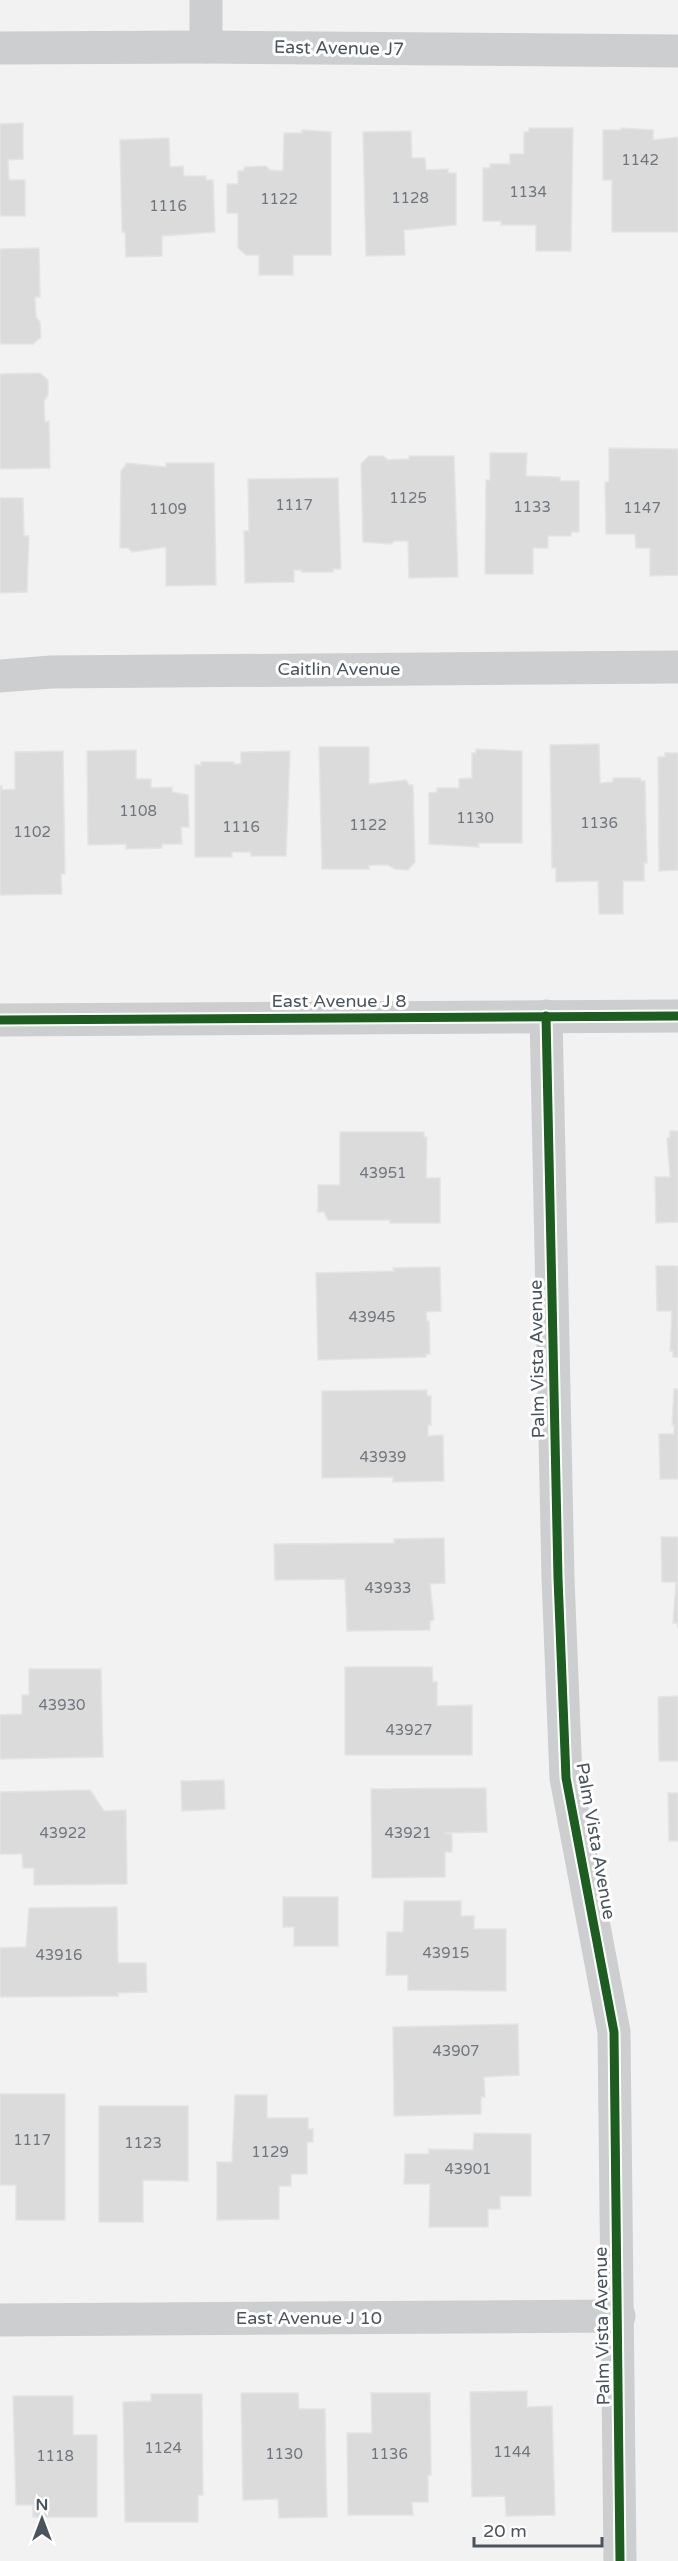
<svg xmlns="http://www.w3.org/2000/svg" width="678" height="2561" viewBox="0 0 678 2561" font-family="'Varela Round',sans-serif">
	<style>
		.building { fill: #dbdbdc; stroke: #e4e4e5; stroke-width: 1.5 }
		.lines { fill: none; stroke-linecap: round; stroke-linejoin: round }
		.minor { stroke: #ccced0; stroke-width: 33 }
		.tertiary { stroke: #ccced0; stroke-width: 33 }
		.cycleway-casing { stroke: #fff; stroke-width: 13 }
		.cycleway { stroke: #1b5e20; stroke-width: 9 }
		.labels { text-anchor: middle; dominant-baseline: central; stroke-width: 6; stroke-linejoin: round; paint-order: stroke }
		.number-label { font-size: 15px; fill: #6f767e }
		.street-label { font-size: 18px; fill: #4a545e; stroke: #fff }
	</style>
	<rect width="100%" height="100%" fill="#f2f2f2"/>
	<g class="building">
		<path d="M23,123V159L8,160L9,180H25V216H0V124Z"/>
		<path d="M529,128H573L571,251H536V225H501V221H483V168H490V164H510V154H524V132H529Z"/>
		<path d="M621,128L653,130V140L678,137V232H612V180H603V130H621Z"/>
		<path d="M302,130L331,132V255H293V275H259V255H246L238,248V213H227V184H238V171H243L245,167L266,166L270,170L283,171L284,133H302Z"/>
		<path d="M411,131L412,158H425L426,170L448,169V173H456V225L404,230L405,255L366,256L363,132Z"/>
		<path d="M169,138L170,167L183,166L184,176H206V180H213L215,232L162,236V256L126,257L125,232H122L120,140Z"/>
		<path d="M39,248L40,297H35L36,317L40,322L41,337L33,344H0V249Z"/>
		<path d="M40,373L48,380V395L44,401L45,422L49,421L50,468L0,469V374Z"/>
		<path d="M609,448L678,449V575L650,576V548H636L635,534H606L605,482H609Z"/>
		<path d="M490,453H527L526,476L560,477V481H579V532H571V536H548V548H533V574H485L486,480H490Z"/>
		<path d="M369,456H383L388,460L409,459V456H454L458,577L409,578L408,541H394L391,544L363,542L361,464Z"/>
		<path d="M127,463L166,467V463H214L216,585L166,586V547L132,552L128,548H120L121,471Z"/>
		<path d="M338,478L341,569H333V572H302V570H294V582L245,583L244,531H249L248,479Z"/>
		<path d="M0,498H23L24,536H29L27,592L0,593Z"/>
		<path d="M599,744L600,783L613,782V778H640L641,781H645L647,863H644V881H623V914H599L598,881L556,882V868H552L550,745Z"/>
		<path d="M319,747H369V784L406,780L409,785H413L415,862L408,870L395,869L388,865H369V869H322Z"/>
		<path d="M476,749L522,751V843H478L479,847L429,844V793L437,792V788H459V779L472,778V753H476Z"/>
		<path d="M136,750V779H151V788L172,787V792L188,795L189,827H181L182,844H162V848L126,849V844L88,845L87,751Z"/>
		<path d="M63,751L65,874H61L62,894L0,895V786H2V790L15,789V752Z"/>
		<path d="M290,751L286,856H251V852H232V857H195V765H201V762H234V764H241V752Z"/>
		<path d="M665,753H678V870L659,871L658,757H665Z"/>
		<path d="M670,1131H678V1222L656,1223L655,1177H670L667,1138H670Z"/>
		<path d="M340,1132H424V1137H427L426,1178H440V1223H390V1220H328L324,1212H318V1185H340Z"/>
		<path d="M656,1266H678V1357H673V1351H670L672,1311H657Z"/>
		<path d="M440,1267L441,1311L426,1312L427,1321H429L430,1354H426V1357L318,1360L316,1273L394,1271L393,1268Z"/>
		<path d="M674,1389H678V1479H660L659,1434H674V1425H672Z"/>
		<path d="M427,1390V1396H431V1425H428V1436L443,1435L444,1481L393,1482V1477L322,1478V1391Z"/>
		<path d="M661,1537H678V1628L677,1623H673L676,1582H662Z"/>
		<path d="M444,1538L445,1583L430,1584L434,1620L430,1621V1630L347,1631L345,1579L275,1580L274,1544L394,1543V1539Z"/>
		<path d="M345,1667H432L433,1682H437V1706L472,1705V1755H345Z"/>
		<path d="M29,1669H101L103,1757L0,1759V1715L22,1714V1695H29Z"/>
		<path d="M678,1696V1761H659L658,1697Z"/>
		<path d="M224,1780L225,1809L182,1811L181,1781Z"/>
		<path d="M486,1788L487,1832L444,1833L452,1834V1852H445V1877L372,1878L371,1789Z"/>
		<path d="M90,1790L104,1811L126,1810L127,1884L34,1885V1868H23L22,1854H0V1792Z"/>
		<path d="M668,1793H678V1841H669Z"/>
		<path d="M283,1897H338V1946H294V1927H283Z"/>
		<path d="M404,1901H461V1916H474V1929H506V1991L408,1990V1975H386L387,1932H403Z"/>
		<path d="M117,1907L118,1963H146L147,1992L118,1993V1996L0,1997V1948L26,1947L29,1908Z"/>
		<path d="M518,2024L519,2075L484,2077L485,2097H481V2114L394,2116L393,2027Z"/>
		<path d="M0,2094H65V2220H16V2185H0Z"/>
		<path d="M235,2095H267V2118H308V2129H313V2142H307V2174H291V2186H279V2219L217,2220V2162H232Z"/>
		<path d="M99,2106H188V2181L143,2180V2222H99Z"/>
		<path d="M474,2133L531,2134V2196H500V2209H488V2227H429L430,2184H404L405,2154H429V2149L473,2150Z"/>
		<path d="M527,2391V2407L552,2406L555,2515L506,2516L505,2496L472,2497L470,2392Z"/>
		<path d="M241,2393H298L299,2409H325L327,2517L279,2518L278,2499L243,2500Z"/>
		<path d="M371,2393H430L431,2475H428V2502H412L413,2515H348L347,2433H372Z"/>
		<path d="M151,2394H202L203,2495H198V2522H125L123,2402L151,2401Z"/>
		<path d="M13,2396H73V2435H97V2517H33V2505H16Z"/>
	</g>
	<g class="lines">
		<g class="minor">
			<path d="M206,0V47"/>
			<path d="M0,48L206,47L678,51"/>
			<path d="M0,676L51,672L678,667"/>
			<path d="M546,1016L558,1578L566,1778L614,2032L620,2561"/>
			<path d="M0,2320L619,2316"/>
		</g>
		<path class="tertiary" d="M0,1020L678,1016"/>
		<g class="cycleway-casing">
			<g id="cycleway">
				<path d="M546,1016L558,1578L566,1778L614,2032L620,2561"/>
				<path d="M0,1020L678,1016"/>
			</g>
		</g>
		<use href="#cycleway" class="cycleway"/>
	</g>
	<g class="labels">
		<g class="number-label">
			<text x="640" y="160">1142</text>
			<text x="528" y="192">1134</text>
			<text x="410" y="198">1128</text>
			<text x="279" y="199">1122</text>
			<text x="168" y="206">1116</text>
			<text x="408" y="498">1125</text>
			<text x="294" y="505">1117</text>
			<text x="532" y="507">1133</text>
			<text x="642" y="508">1147</text>
			<text x="168" y="509">1109</text>
			<text x="138" y="811">1108</text>
			<text x="475" y="818">1130</text>
			<text x="599" y="823">1136</text>
			<text x="368" y="825">1122</text>
			<text x="241" y="827">1116</text>
			<text x="32" y="832">1102</text>
			<text x="383" y="1173">43951</text>
			<text x="372" y="1317">43945</text>
			<text x="383" y="1457">43939</text>
			<text x="388" y="1588">43933</text>
			<text x="62" y="1705">43930</text>
			<text x="409" y="1730">43927</text>
			<text x="63" y="1833">43922</text>
			<text x="408" y="1833">43921</text>
			<text x="446" y="1953">43915</text>
			<text x="59" y="1955">43916</text>
			<text x="456" y="2051">43907</text>
			<text x="32" y="2140">1117</text>
			<text x="143" y="2143">1123</text>
			<text x="270" y="2152">1129</text>
			<text x="468" y="2169">43901</text>
			<text x="163" y="2448">1124</text>
			<text x="512" y="2452">1144</text>
			<text x="284" y="2454">1130</text>
			<text x="389" y="2454">1136</text>
			<text x="55" y="2456">1118</text>
		</g>
		<g class="street-label">
			<text transform="translate(339 48) rotate(1)">East Avenue J7</text>
			<text x="339" y="669">Caitlin Avenue</text>
			<text x="339" y="1001">East Avenue J 8</text>
			<text transform="translate(537 1359) rotate(-91)">Palm Vista Avenue</text>
			<text transform="translate(596 1841) rotate(80)">Palm Vista Avenue</text>
			<text x="309" y="2318">East Avenue J 10</text>
			<text transform="translate(602 2326) rotate(-91)">Palm Vista Avenue</text>
		</g>
	</g>
	<g transform="translate(42 2519)" stroke="#ffffff" stroke-width="4.5" paint-order="stroke">
	<path d="M0-4.5L10 22L0 15L-10 22Z" fill="#4a545e"/>
	<text y="-9" font-size="16" font-weight="bold" text-anchor="middle" fill="#4a545e">N</text>
	</g>
	<path d="M474 2537v9h128v-9" fill="none" stroke="#4a545e" stroke-width="3"/>
	<text x="483" y="2537" font-size="18" fill="#4a545e" stroke="#ffffff" stroke-width="4.5" paint-order="stroke">20 m</text>
</svg>
